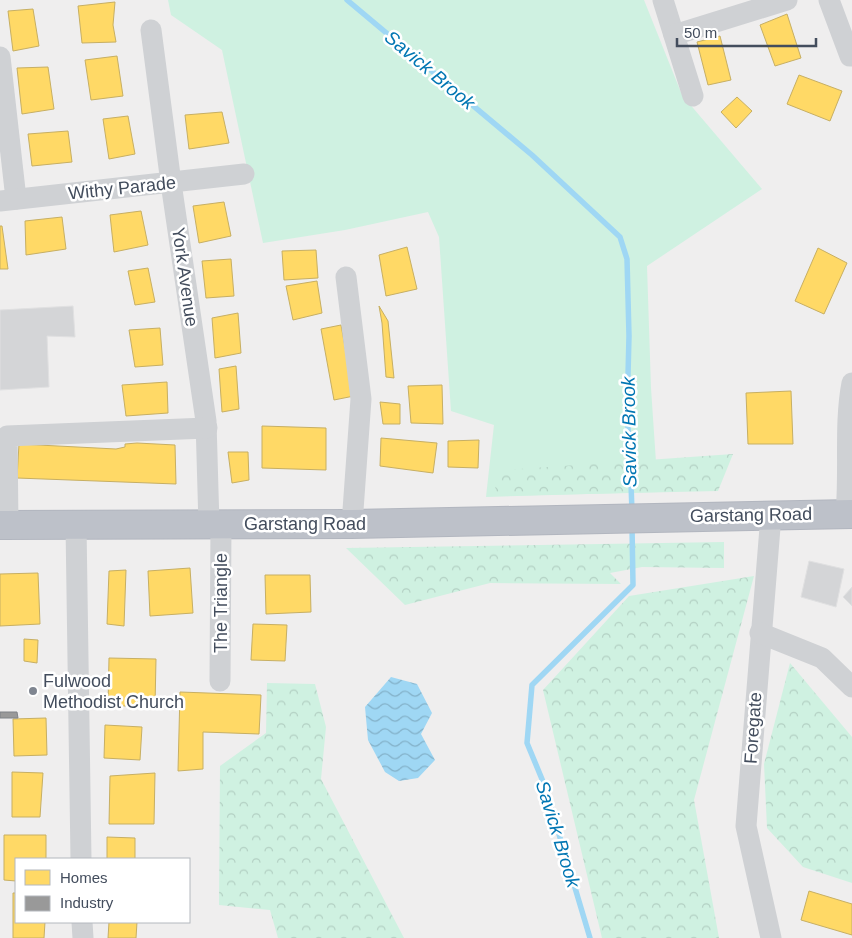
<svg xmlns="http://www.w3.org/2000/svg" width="852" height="938" viewBox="0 0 852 938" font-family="Arial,sans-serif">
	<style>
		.green { fill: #cff1e1 }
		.forest { fill: url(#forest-crowns) }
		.water { fill: url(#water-waves) }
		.homes { fill: #ffd966; stroke: #c7af63 }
		.industry { fill: #999; stroke: #7f8287 }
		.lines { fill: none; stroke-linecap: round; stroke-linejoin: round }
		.stream { stroke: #9fd7f4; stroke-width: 5.5 }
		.building { fill: #d4d5d7; stroke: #e0e0e1 }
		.highway-casing { stroke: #b2b6bf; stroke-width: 30 }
		.minor { stroke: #cfd1d4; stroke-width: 21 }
		.highway { stroke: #bdc1c9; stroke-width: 28 }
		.poi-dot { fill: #7f8590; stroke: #fff; stroke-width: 2 }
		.labels { text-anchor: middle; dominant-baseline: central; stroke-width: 5; stroke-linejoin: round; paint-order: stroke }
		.street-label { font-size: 18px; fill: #434d5d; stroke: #fff }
		.poi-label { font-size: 18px; fill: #434d5d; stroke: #fff; text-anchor: start }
		.water-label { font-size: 19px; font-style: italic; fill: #0076b3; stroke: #fff }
	</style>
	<defs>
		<pattern id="forest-crowns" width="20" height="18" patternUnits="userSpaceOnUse" patternTransform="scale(1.25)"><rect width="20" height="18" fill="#cff1e1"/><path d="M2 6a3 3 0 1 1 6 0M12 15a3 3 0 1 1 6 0" fill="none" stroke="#b3d0c3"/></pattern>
		<pattern id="water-waves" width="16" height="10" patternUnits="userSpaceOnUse" patternTransform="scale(1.25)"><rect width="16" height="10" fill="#9fd7f4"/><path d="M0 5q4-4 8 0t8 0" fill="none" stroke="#83b1c9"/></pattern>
	</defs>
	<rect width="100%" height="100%" fill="#efeeee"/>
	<path class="green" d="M168,0H644L682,95L762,189L647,266L651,388L658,492L486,497L494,425L451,411L439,237L428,212L345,230L263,243L222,50L171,15Z"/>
	<g class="forest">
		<path d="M733,454L718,491L497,496L492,471Z"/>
		<path d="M724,542V568L642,567L610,573L621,584L490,583L405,605L346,548Z"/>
		<path d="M754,576L694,800L719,938H602L543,690L629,596Z"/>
		<path d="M790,663L852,737V883L803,867L767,828L764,764Z"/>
		<path d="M267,683L315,684L326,727L321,779L404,938H278L270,910L219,905L220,766L266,733Z"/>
	</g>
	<path class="water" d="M391,677L417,684L432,713L421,734L435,760L418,778L399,781L385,772L368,740L365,707Z"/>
	<g class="homes">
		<path d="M115,2L113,25L116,42L82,43L78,6Z"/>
		<path d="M33,9L39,46L13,51L8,11Z"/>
		<path d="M787,14L801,58L775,66L760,25Z"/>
		<path d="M720,36L731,80L708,85L697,42Z"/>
		<path d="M117,56L123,96L91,100L85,60Z"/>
		<path d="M48,67L54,109L22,114L17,68Z"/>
		<path d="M799,75L842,91L830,121L787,104Z"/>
		<path d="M737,97L752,111L736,128L721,112Z"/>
		<path d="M222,112L229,143L189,149L185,115Z"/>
		<path d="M128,116L135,154L109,159L103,119Z"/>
		<path d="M68,131L72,162L32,166L28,134Z"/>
		<path d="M224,202L231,236L199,243L193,206Z"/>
		<path d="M141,211L148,245L114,252L110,215Z"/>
		<path d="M62,217L66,249L26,255L25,221Z"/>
		<path d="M0,226H2L8,269H0Z"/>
		<path d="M407,247L417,289L386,296L379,255Z"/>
		<path d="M818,248L847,263L824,314L795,301Z"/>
		<path d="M316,250L318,278L284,280L282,251Z"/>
		<path d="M231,259L234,296L206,298L202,261Z"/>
		<path d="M148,268L155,302L135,305L128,271Z"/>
		<path d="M317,281L322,313L293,320L286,286Z"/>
		<path d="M379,306L388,321L394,378L386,377L382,323Z"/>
		<path d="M238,313L241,353L215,358L212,318Z"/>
		<path d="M341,325L354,396L334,400L321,329Z"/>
		<path d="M160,328L163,365L135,367L129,330Z"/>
		<path d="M236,366L239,409L222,412L219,369Z"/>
		<path d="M167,382L168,413L126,416L122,385Z"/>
		<path d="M442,385L443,424L411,423L408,386Z"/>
		<path d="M791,391L793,444H748L746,393Z"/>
		<path d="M380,402L400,404V424H383Z"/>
		<path d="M262,426L326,428V470L262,468Z"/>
		<path d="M381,438L437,443L433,473L380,466Z"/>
		<path d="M479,440L478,468L448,467V441Z"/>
		<path d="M137,443L175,445L176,484L17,478L19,444L116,449L125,447V444Z"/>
		<path d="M228,452H248L249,480L232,483Z"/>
		<path d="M190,568L193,613L150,616L148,571Z"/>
		<path d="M126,570L124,626L107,624L109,571Z"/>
		<path d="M38,573L40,624L0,626V574Z"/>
		<path d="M265,575H310L311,612L266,614Z"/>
		<path d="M253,624L287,625L285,661L251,660Z"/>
		<path d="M24,639L38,640L37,663L24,661Z"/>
		<path d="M109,658L156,659L155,706H108Z"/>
		<path d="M180,692L261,695L259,734L203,732V769L178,771Z"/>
		<path d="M46,718L47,755L14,756L13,719Z"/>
		<path d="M105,725L142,727L140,760L104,758Z"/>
		<path d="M12,772L43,773L40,817H12Z"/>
		<path d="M155,773L154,824H109L110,776Z"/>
		<path d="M4,835H46V859H16V881L4,880Z"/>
		<path d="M107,837L135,838V859H107Z"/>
		<path d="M809,891L852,904V935L801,920Z"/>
		<path d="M13,893H16V922H45L44,938H13Z"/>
		<path d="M109,922H137L136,938H108Z"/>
	</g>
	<path class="industry" d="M0,712H17L18,718H0Z"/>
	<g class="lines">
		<g class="stream">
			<path d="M347,0L532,155L620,237L627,259L629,336L627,415L630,454L632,512"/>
			<path d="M590,938L544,784L527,743L532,685L633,585L632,526"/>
		</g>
	</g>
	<g class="building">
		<path d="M73,306L75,337L47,336L49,387L0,390V310Z"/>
		<path d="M809,561L844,569L836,607L801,597Z"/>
		<path d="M852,587V606L843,597Z"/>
	</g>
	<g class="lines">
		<g class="highway-casing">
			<path id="highway" d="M0,525L352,524L852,514"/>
		</g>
		<g class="minor">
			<path d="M663,0L693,96"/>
			<path d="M829,0L850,56H852"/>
			<path d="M151,30L171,183L206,421L209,525"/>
			<path d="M674,35L787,0"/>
			<path d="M0,57L16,199"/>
			<path d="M0,201L244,174"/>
			<path d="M346,277L361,399L352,524"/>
			<path d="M846,514C850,470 844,425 852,383"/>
			<path d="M771,515L746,826L771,938"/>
			<path d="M8,525L7,436L207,428"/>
			<path d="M76,525L81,859"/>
			<path d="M760,633L822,658L852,687"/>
			<path d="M220,681L221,524"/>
			<path d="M82,922L83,938"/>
		</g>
		<use href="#highway" class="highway"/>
	</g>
	<circle class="poi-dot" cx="33" cy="691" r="5"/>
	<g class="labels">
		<g class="street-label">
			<text transform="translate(122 188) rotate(-6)">Withy Parade</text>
			<text transform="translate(185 277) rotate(82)">York Avenue</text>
			<text transform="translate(751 515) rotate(-1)">Garstang Road</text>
			<text x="305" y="524">Garstang Road</text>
			<text transform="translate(221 603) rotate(-90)">The Triangle</text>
			<text transform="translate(753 728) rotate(-86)">Foregate</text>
		</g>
		<g class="poi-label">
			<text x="43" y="681">Fulwood<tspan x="43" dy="21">Methodist Church</tspan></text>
		</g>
		<g class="water-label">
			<text transform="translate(430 70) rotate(40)">Savick Brook</text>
			<text transform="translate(629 432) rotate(-91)">Savick Brook</text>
			<text transform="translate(558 834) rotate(73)">Savick Brook</text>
		</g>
	</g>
	<rect x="15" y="858" width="175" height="65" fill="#ffffff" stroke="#b4b8be"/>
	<rect x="25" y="870" width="25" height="15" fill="#ffd966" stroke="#b4b8be"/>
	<text x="60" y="883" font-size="15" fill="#434d5d">Homes</text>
	<rect x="25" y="896" width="25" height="15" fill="#999999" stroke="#b4b8be"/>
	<text x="60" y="908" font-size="15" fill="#434d5d">Industry</text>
	<path d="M677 38v8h139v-8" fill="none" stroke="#434d5d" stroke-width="2.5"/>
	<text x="684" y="38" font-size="15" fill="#434d5d" stroke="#ffffff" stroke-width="4" paint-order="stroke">50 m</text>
</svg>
